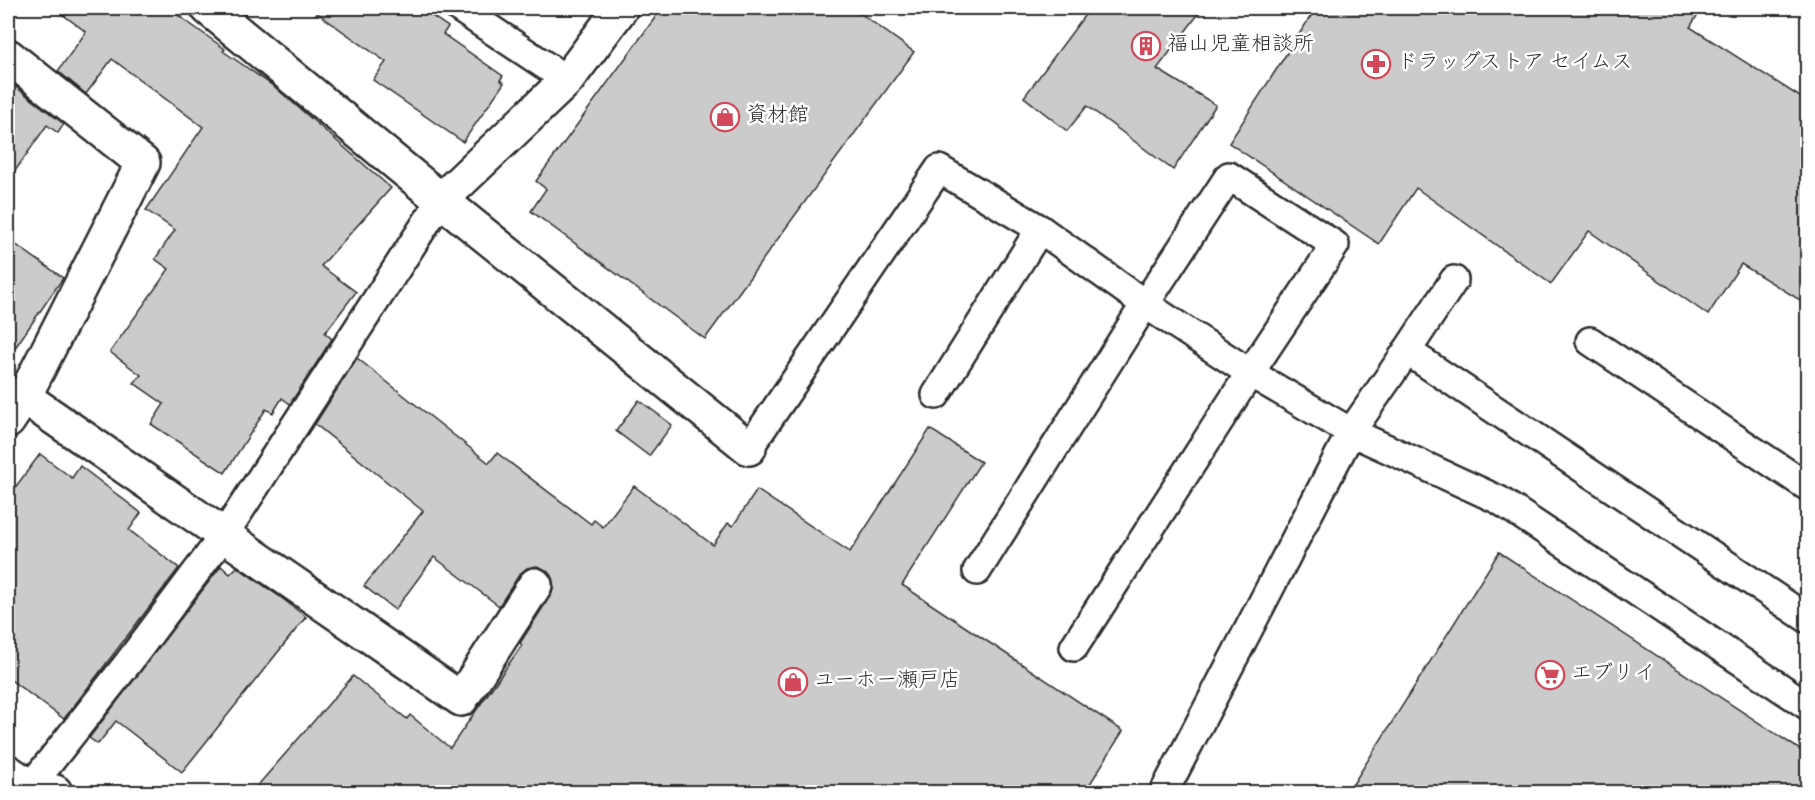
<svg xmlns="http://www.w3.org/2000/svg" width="1815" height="800" viewBox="0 0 1815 800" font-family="'Gochi Hand','Klee One',sans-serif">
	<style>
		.building { fill: #cbcbcb; stroke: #2b2b2b; stroke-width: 1.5 }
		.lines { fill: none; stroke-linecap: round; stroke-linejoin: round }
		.lane-casing { stroke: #2b2b2b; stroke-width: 32 }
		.street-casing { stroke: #2b2b2b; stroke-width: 38 }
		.lane { stroke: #fff; stroke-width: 27 }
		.street { stroke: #fff; stroke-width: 33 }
		.labels { text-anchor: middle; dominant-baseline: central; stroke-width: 5; stroke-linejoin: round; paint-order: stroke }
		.poi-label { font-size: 21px; fill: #2b2b2b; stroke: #fff; text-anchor: start }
	</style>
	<rect width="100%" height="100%" fill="#fff"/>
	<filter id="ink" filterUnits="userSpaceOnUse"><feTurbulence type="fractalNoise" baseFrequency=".0167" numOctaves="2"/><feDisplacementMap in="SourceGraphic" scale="12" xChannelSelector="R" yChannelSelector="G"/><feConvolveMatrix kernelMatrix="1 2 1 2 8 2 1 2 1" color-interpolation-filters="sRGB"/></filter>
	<g filter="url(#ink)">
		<g class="building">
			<path d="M54,8H168L225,49L223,51L276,88L391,188L321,266L356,292L325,333L332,339L290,404L282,398L273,413L266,409L225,473L151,424L164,404L134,383L141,375L110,352L169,269L155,259L175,230L146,210L203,127L112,59L86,94L58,71L86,32Z"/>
			<path d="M310,8H420L448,27L443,34L503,76L500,80L504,83L463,142L373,80L386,62Z"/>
			<path d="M662,8H853L914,52L705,339L531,211L546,189L536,181Z"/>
			<path d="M1090,8H1203L1157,69L1216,105L1173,170L1087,106L1067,131L1024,97Z"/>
			<path d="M1316,8H1702L1690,27L1808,102V305L1741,264L1708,315L1589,231L1551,284L1416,188L1379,244L1229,143Z"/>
			<path d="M8,81L64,124L58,133L47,125L8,181Z"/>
			<path d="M8,239L63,278L8,358Z"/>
			<path d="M357,358L489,463L497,453L591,524L594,520L603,527L634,486L713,545L728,523L733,526L757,490L850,552L930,429L981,462L902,585L1123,731L1085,792H252L353,676L407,719L410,715L450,748L522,645L520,643L551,595L554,587L552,577L546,570L537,566L527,568L519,575L499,606L434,557L395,610L364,586L423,511L315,424Z"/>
			<path d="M639,400L672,425L649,456L616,431Z"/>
			<path d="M40,454L72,478L80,466L141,513L129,530L179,568L64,719L8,678V497Z"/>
			<path d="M1499,552L1808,755V792H1348Z"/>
			<path d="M221,566L230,574L237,567L283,599L306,617L182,772L116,721L98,744L89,738Z"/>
		</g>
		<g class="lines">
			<g class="lane-casing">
				<g id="lane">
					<path d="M459,8L567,80"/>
					<path d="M1590,341L1808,487"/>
					<path d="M1407,351L1808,619"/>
					<path d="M936,395L1040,229"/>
					<path d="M749,448L939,169L1040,229L1145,304L1250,373L1351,432L1407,351L1454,280"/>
					<path d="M977,571L1145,304L1229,176L1335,245L1250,373L1074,647"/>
					<path d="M30,787L128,663L224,535L441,200"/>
					<path d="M1164,792L1351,432L1499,500L1808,706"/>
				</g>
			</g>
			<g class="street-casing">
				<g id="street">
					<path d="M208,8L441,200L749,448"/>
					<path d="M8,56L143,163L24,397L8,421"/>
					<path d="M441,200L567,80L621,8"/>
					<path d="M24,397L461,699L535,585"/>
					<path d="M8,772L30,787L55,792"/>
				</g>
			</g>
			<use href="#lane" class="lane"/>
			<use href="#street" class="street"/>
		</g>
	</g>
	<defs>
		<g id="building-ring" transform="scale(1.5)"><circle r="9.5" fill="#fff" stroke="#d1495b" stroke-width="1.5"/><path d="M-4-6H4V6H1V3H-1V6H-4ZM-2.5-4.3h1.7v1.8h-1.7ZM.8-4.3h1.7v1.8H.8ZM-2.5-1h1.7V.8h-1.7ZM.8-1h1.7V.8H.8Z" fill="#d1495b"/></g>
		<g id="pharmacy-ring" transform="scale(1.5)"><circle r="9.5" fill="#fff" stroke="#d1495b" stroke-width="1.5"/><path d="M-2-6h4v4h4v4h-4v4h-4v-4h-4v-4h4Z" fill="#d1495b"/></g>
		<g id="shop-ring" transform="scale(1.5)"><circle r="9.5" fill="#fff" stroke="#d1495b" stroke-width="1.5"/><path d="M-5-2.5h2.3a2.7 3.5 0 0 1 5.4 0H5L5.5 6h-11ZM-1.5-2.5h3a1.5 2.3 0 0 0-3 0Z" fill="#d1495b"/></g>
		<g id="supermarket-ring" transform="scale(1.5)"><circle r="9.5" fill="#fff" stroke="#d1495b" stroke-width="1.5"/><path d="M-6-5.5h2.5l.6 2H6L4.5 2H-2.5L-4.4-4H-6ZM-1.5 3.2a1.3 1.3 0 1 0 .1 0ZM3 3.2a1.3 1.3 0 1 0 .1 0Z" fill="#d1495b"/></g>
	</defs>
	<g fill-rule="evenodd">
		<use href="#building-ring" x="1146" y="46"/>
		<use href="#pharmacy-ring" x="1376" y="64"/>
		<use href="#shop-ring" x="725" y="117"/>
		<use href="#supermarket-ring" x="1550" y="675"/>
		<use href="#shop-ring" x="793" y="682"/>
	</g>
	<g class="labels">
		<g class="poi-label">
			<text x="1167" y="46">福山児童相談所</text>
			<text x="1397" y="64">ドラッグストア セイムス</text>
			<text x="746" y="117">資材館</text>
			<text x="1571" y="675">エブリイ</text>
			<text x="814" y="682">ユーホー瀬戸店</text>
		</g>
	</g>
	<rect width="1815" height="800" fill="none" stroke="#fff" stroke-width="30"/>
	<rect x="15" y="15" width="1785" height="770" fill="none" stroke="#2b2b2b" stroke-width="2" filter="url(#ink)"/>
</svg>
